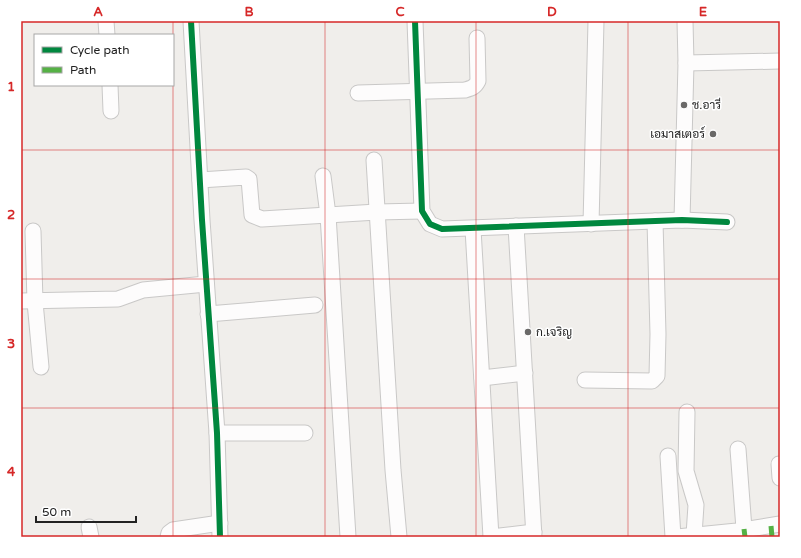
<svg xmlns="http://www.w3.org/2000/svg" width="801" height="558" viewBox="0 0 801 558" font-family="'Varela Round',Sarabun,sans-serif">
	<style>
		.lines { fill: none; stroke-linecap: round; stroke-linejoin: round }
		.street-casing { stroke: #c9c8c7; stroke-width: 17 }
		.street { stroke: #fdfcfc; stroke-width: 15 }
		.quiet { stroke: #55b145; stroke-width: 5; stroke-dasharray: 10 5; stroke-linecap: butt }
		.cycleway-casing { stroke: #fff; stroke-width: 8 }
		.cycleway { stroke: #00873e; stroke-width: 6 }
		.grid { fill: none; stroke: #d62828; stroke-width: 1; stroke-opacity: 0.55 }
		.poi-dot { fill: #6a6968; stroke: #fff; stroke-width: 1.5 }
		.labels { text-anchor: middle; dominant-baseline: central; stroke-width: 3; stroke-linejoin: round; paint-order: stroke }
		.poi-label { font-size: 12px; fill: #222; stroke: #fff; text-anchor: start }
		.neatline { fill: none; stroke: #d62828; stroke-width: 1.5 }
		.grid-label { font-size: 13px; text-anchor: middle; font-weight: bold; fill: #d62828 }
	</style>
	<rect width="100%" height="100%" fill="#f0eeeb"/>
	<g class="lines">
		<g class="street-casing">
			<g id="street">
				<path d="M106,21L107,35"/>
				<path d="M191,21L202,220L217,433L220,537"/>
				<path d="M415,21L422,211L430,224L442,229L682,220L727,222"/>
				<path d="M686,63L780,61"/>
				<path d="M110,85L111,111"/>
				<path d="M358,93L465,90C472,88 475,87 478,81L477,38"/>
				<path d="M374,160L393,470L399,537"/>
				<path d="M323,176L328,215L348,537"/>
				<path d="M200,180L246,177L249,179L252,215L262,219L377,212L422,211"/>
				<path d="M682,220L686,63L685,21"/>
				<path d="M591,224L596,21"/>
				<path d="M516,226L534,537"/>
				<path d="M473,229L491,537"/>
				<path d="M33,231L35,302L41,367"/>
				<path d="M21,301L118,299L143,290L206,284"/>
				<path d="M208,314L315,305"/>
				<path d="M482,378L525,373"/>
				<path d="M585,380L652,381L657,376L658,334L655,221"/>
				<path d="M687,412L686,471L696,505L694,535"/>
				<path d="M217,433H305"/>
				<path d="M738,449L744,529"/>
				<path d="M668,456L673,537"/>
				<path d="M779,464L780,478"/>
				<path d="M89,527L91,537"/>
				<path d="M168,537L169,533L173,530L220,523"/>
				<path d="M491,537L534,532"/>
				<path d="M677,537L737,531L780,524"/>
			</g>
		</g>
		<use href="#street" class="street"/>
		<g class="quiet">
			<path d="M771,526L772,537"/>
			<path d="M744,529L745,537"/>
		</g>
		<g class="cycleway-casing">
			<g id="cycleway">
				<path d="M191,21L202,220L217,433L220,537"/>
				<path d="M415,21L422,211L430,224L442,229L682,220L727,222"/>
			</g>
		</g>
		<use href="#cycleway" class="cycleway"/>
	</g>
	<path class="grid" d="M173,21V537M325,21V537M476,21V537M628,21V537M21,150H780M21,279H780M21,408H780"/>
	<g class="poi-dot">
		<circle cx="684" cy="105" r="4"/>
		<circle cx="713" cy="134" r="4"/>
		<circle cx="528" cy="332" r="4"/>
	</g>
	<g class="labels">
		<g class="poi-label">
			<text x="692" y="105">ช.อารี</text>
			<text x="705" y="134" text-anchor="end">เอมาสเตอร์</text>
			<text x="536" y="332">ก.เจริญ</text>
		</g>
	</g>
	<rect width="801" height="558" fill="none" stroke="#ffffff" stroke-width="44"/>
	<rect x="34" y="34" width="140" height="52" fill="#ffffff" stroke="#a7a7a7"/>
	<rect x="42" y="47" width="20" height="6" fill="#00873e" stroke="#a7a7a7"/>
	<text x="70" y="54" font-size="12" fill="#222222">Cycle path</text>
	<rect x="42" y="67" width="20" height="6" fill="#55b145" stroke="#a7a7a7"/>
	<text x="70" y="74" font-size="12" fill="#222222">Path</text>
	<path d="M36 516v6h100v-6" fill="none" stroke="#222222" stroke-width="2"/>
	<text x="42" y="516" font-size="12" fill="#222222" stroke="#ffffff" stroke-width="3" paint-order="stroke">50 m</text>
	<rect x="22" y="22" width="757" height="514" class="neatline"/>
	<g class="grid-label">
		<text x="98" y="16">A</text>
		<text x="249" y="16">B</text>
		<text x="400" y="16">C</text>
		<text x="552" y="16">D</text>
		<text x="703" y="16">E</text>
		<text x="11" y="91">1</text>
		<text x="11" y="219">2</text>
		<text x="11" y="348">3</text>
		<text x="11" y="476">4</text>
	</g>
</svg>
